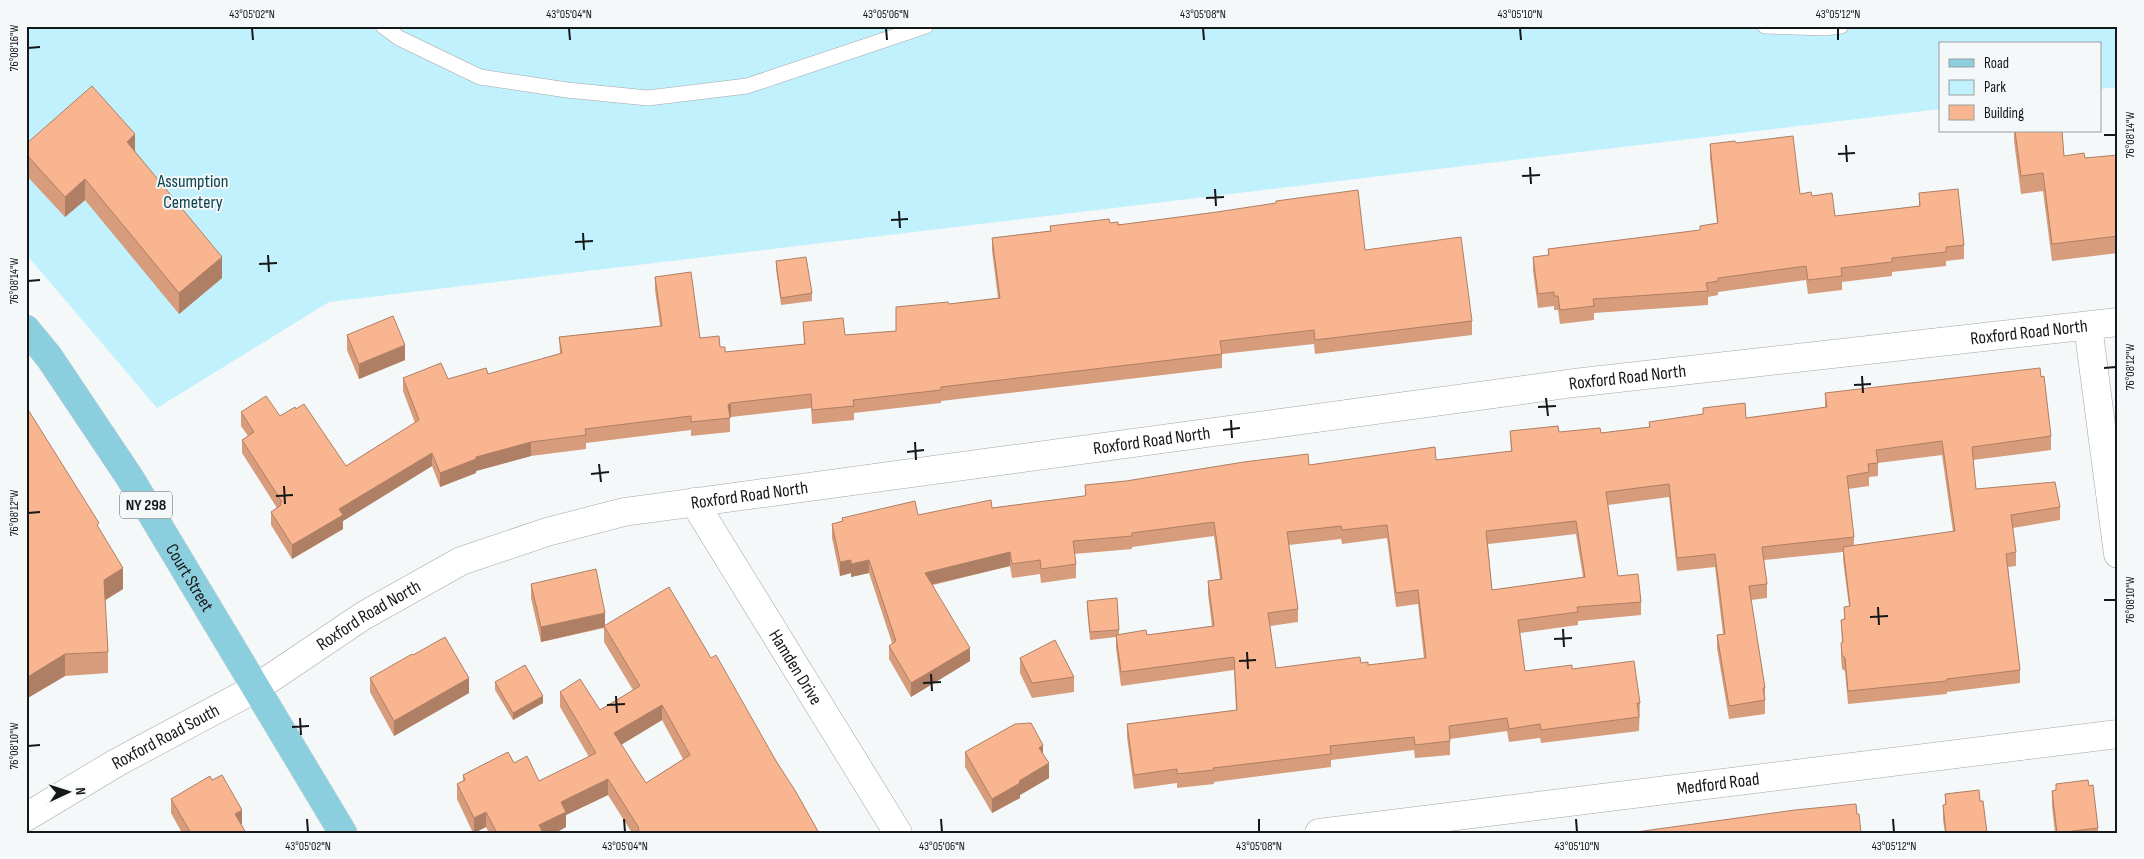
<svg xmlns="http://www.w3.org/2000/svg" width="2144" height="859" viewBox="0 0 2144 859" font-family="'Sofia Sans Condensed',sans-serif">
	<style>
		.green { fill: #c1f1fd }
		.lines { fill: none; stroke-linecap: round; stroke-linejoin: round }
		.lane-casing { stroke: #a3a6a7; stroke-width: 16 }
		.street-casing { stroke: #a3a6a7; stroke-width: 29 }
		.primary-casing { stroke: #d5d5d5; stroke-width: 29 }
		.lane { stroke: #fff; stroke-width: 15 }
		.street { stroke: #fff; stroke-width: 28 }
		.primary { stroke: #8bcedd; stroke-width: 28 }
		.wall { fill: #d69c7c; fill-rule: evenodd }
		.shaded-wall { fill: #ae7f65 }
		.building { fill: #f9b590; stroke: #ae7f65; fill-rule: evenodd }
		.ticks { fill: none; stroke: #161718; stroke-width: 2 }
		.labels { text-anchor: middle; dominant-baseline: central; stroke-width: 4; stroke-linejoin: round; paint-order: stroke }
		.shield { fill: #f4f8f9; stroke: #595a5c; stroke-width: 1 }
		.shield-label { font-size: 16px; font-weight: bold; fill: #161718 }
		.park-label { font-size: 18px; fill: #0b4450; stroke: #f4f8f9 }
		.street-label { font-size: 18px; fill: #161718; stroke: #f4f8f9 }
		.neatline { fill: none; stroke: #161718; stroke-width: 2 }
		.ticks-label { font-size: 12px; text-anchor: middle; fill: #161718 }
	</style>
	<rect width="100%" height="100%" fill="#f4f8f9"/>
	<path class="green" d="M26,26H2118V87L2100,89V44H1940V109L329,302L157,408L26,254Z"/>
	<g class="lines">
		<g class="lane-casing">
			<g id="lane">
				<path d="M383,26L399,38L480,77L567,90L648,98L747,86L926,26"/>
				<path d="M1765,26L1825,28L1841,26"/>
			</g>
		</g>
		<g class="street-casing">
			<g id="street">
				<path d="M2088,326L2118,554"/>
				<path id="s1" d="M694,502L898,833"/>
				<path id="s2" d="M26,817L116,763L256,688L363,616L461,561L547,532L624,512L1574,383L2118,322"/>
				<path id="s3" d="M1319,833L2118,734"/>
			</g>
		</g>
		<g class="primary-casing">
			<g id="primary">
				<path id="s4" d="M26,329L49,357L130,478L343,833"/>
			</g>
		</g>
		<use href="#lane" class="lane"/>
		<use href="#street" class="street"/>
		<use href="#primary" class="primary"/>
	</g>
	<g class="wall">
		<path d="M2014,131H2062L2064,156L2085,158L2118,155V253L2052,261L2043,191L2021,194L2014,141Z"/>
		<path d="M1736,143L1800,194L1812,196L1835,216L1919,206V193L1964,245V259L1946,261V266L1892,272V276L1842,282V290L1808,294L1806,280L1718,292V295L1708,297V305L1594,313V320L1560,324L1558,310H1554V306L1538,308L1533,271V257L1548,255V249L1700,231V226L1717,223L1710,158V144Z"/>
		<path d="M26,144L135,151L222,278L179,314L85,200L65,217L26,175Z"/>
		<path d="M1110,223L1365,250L1472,321V335L1315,354L1314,344L1222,354V368L941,401V403L854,413V420L812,424L811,408L731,417H730V432L691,436V430L586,443V449L531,456L476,471V473L440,487L432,466L343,521V529L292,559L271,525V512L277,508L242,453V440L248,436L241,426V412L280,416L296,409L346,466L415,423L403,391V378L448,379L488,374L560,354L559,337L660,326L655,290V277L700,338L720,347L725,352L804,344L803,322L845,335L896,331L949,304L998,298L992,251V238L1050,231V226Z"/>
		<path d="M776,261L812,293V301L781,305L776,269Z"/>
		<path d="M347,335L405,360L359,379L347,350Z"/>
		<path d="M1825,393L2051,436V450L1973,460L1976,489L2060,507V520L2013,528L2016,552V566L2008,567L2020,670V683L1947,692V694L1848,704L1845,671L1842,669L1841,657V643H1842L1841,620L1844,619V607L1849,606L1843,560V552L1764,560L1767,584V598L1751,600L1765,688V714L1729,719L1717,648V635L1723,634L1715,567L1677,571L1669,497L1608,505L1618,576L1641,602V615L1578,621V625L1520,633L1525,671L1572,669L1640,703L1639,731L1541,743L1540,738L1509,742L1507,731L1450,739V755L1415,758L1414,750L1331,760V767L1214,782V784L1177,788V783L1134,789L1127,737V724L1236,710L1234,670L1121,686L1116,648V637L1090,640L1087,609V601L1119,630V634L1147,635L1212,626L1208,594V581L1220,579L1214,536L1132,547V549L1074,554L1076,564V578L1041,583L1040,574L1012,578L1010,566L933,585L970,661L911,697L889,659V646L892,643L869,573L851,577V573L840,576L832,538V524L842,521V518L918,515L992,508L1085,496V485L1309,465L1436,460L1511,451L1510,431L1601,433L1649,427L1703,414V408L1746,418L1825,407ZM1942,455L1953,532L1854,545V537L1848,489L1869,486V477L1878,476V463ZM1576,534L1583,577L1492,590L1488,544ZM1387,538L1396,607L1418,604L1424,659L1368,665L1361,663L1276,668L1270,626L1298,622V609L1289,545L1341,539L1342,544Z"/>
		<path d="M26,408L99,528L123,589L105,600L108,652V673L65,676L26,699V708Z"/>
		<path d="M531,584L605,626L711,658L776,761L819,833H632L608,795L566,815V827L555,833H489L486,827L473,833L457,799V784L463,781V775L514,763L539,781L589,757L560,707V692L600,710L633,690L604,642V628L541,642L531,598ZM662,720L683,759L646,783L621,745Z"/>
		<path d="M413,655L469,693L394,736L370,692V678Z"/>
		<path d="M1020,658L1074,677V692L1032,698L1020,673Z"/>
		<path d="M495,682L543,703L513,720L495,690Z"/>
		<path d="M965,752L1043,755L1049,778L1020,795V798L992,813L965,767Z"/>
		<path d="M2056,784L2089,786L2098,828V833H2055L2052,806V791L2056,790Z"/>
		<path d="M1945,794L1980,801L1987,833H1945L1943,820V805H1945Z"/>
		<path d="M171,799L242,824H241L246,833H182L171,813Z"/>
	</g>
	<g class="shaded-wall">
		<path d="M135,134V155L127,142Z"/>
		<path d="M85,179V200L65,217V197Z"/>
		<path d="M222,257V278L179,314V293Z"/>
		<path d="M405,345V360L359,379V364Z"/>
		<path d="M731,403V417L728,419V405Z"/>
		<path d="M531,442V456L476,471V473L440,487V473L476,457Z"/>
		<path d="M432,453V466L343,521V529L292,559V545L339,509Z"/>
		<path d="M1010,552V566L925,586V573Z"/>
		<path d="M851,560V573L840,576V562Z"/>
		<path d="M869,560V573L851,577V564Z"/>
		<path d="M123,568V589L104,601V580Z"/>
		<path d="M605,613V627L541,642V627Z"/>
		<path d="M970,648V661L911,697V683Z"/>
		<path d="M65,654V676L26,699V708V678Z"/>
		<path d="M469,678V693L394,736V721Z"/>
		<path d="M543,696V703L513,720V713Z"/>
		<path d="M662,705V720L614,749V733Z"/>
		<path d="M1043,745V760L1039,748Z"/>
		<path d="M1049,763V778L1020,795V798L992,813V799L1019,781Z"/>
		<path d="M608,779V795L566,815V827L555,833H539V825L561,802Z"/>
		<path d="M242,810V824L235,828V814Z"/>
		<path d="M486,812V827L474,833V818Z"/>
	</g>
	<g class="building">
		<path d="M92,86L135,134L127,142L222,257L179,293L85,179L65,197L26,154V144Z"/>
		<path d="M2015,131H2062L2064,156L2084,153L2085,158L2118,155V236L2052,244L2043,173L2021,176Z"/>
		<path d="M1793,136L1800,194L1811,192L1812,196L1832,193L1835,216L1920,206L1919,193L1958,189L1964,245L1946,247V252L1892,258V262L1841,268L1842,276L1808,280L1806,266L1718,278V281L1706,283L1708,291L1593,299L1594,306L1560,310L1558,296H1554V292L1538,294L1533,257L1549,255L1548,249L1700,230V226L1718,223L1710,144L1735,141L1736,143Z"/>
		<path d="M1358,190L1365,250L1461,237L1472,321L1315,340L1314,330L1220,341L1222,354L941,387V390L853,400L854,406L812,410L811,394L731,403L728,405L730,418L691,422V416L585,429L586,435L531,442L476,457V459L440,473L432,453L339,509L343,515L292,545L271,512L281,505L280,503L282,502L242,440L254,432L241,412L266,396L280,416L295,407L296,409L304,404L346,466L419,420L403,378L441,363L448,379L486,368L488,374L562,353L559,337L662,326L655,277L691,272L700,338L719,336L720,347H725V352L805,344L803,322L843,318L845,335L896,331V307L948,302L949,304L1000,298L992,238L1051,231L1050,226L1109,219L1110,223L1118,222V225L1217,212L1276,203V201Z"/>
		<path d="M806,257L812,293L781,298L776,261Z"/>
		<path d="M393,316L405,345L359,364L347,335Z"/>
		<path d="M2040,368L2041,377L2044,376L2051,436L1972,447L1976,489L2055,482L2060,507L2011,515L2016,552L2006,554L2020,670L1947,679V681L1848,691L1845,658L1842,655L1841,643L1843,642L1841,620L1845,619L1844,607L1850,606L1843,547L1955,531L1942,441L1876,450L1878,463L1868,464L1869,472L1847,476L1854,537L1762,547L1767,584L1749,586L1765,688H1763L1765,700L1729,706L1717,635L1725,634L1715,554L1677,558L1669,484L1606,492L1618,576L1638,574L1641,602L1577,607L1578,612L1518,620L1525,671L1572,665V669L1634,661L1640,703H1637L1639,717L1541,730L1540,724L1509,729L1507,718L1449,726L1450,741L1415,745L1414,737L1330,746L1331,754L1213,768L1214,770L1177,774V769L1134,775L1127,724L1237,710L1234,657L1121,672L1116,635L1146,630L1147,635L1214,626L1208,581L1222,579L1214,522L1132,533V536L1073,541L1076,564L1041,569L1040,560L1012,564L1010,552L925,573L970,648L911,683L889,646L896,641L869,560L851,564V560L840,562L832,524L843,521L842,518L915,501L918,515L991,500L992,508L1084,496L1086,495L1085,485L1126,481L1244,462L1308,454L1309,465L1435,447L1436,460L1512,451L1510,431L1558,426L1559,432L1600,428L1601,433L1650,427L1649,422L1703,414V408L1745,403L1746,418L1827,407L1825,393ZM1576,521L1585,577L1492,590L1486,531ZM1387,525L1396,593L1418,590L1426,658L1368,665V662L1361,663L1360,657L1276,668L1268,613L1298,609L1287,532L1341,526L1342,530Z"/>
		<path d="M26,408H27L99,523L97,525L123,568L104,580L108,652L65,654L26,678Z"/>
		<path d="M596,569L605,613L541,627L531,584Z"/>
		<path d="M669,587L711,658L716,655L776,761L796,792L819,833H640L638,829L639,828L608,779L561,802L566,812L539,825L543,833H497L486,812L474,818L457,784L465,780L463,775L508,752L514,763L527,756L539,781L596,753L560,692L580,679L600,710L640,686L604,626ZM662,705L690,755L646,783L614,733Z"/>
		<path d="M1117,598L1119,630L1090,632L1087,601Z"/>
		<path d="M445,637L469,678L394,721L370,678L412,654L413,655Z"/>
		<path d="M1055,640L1074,677L1032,683L1020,658Z"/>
		<path d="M525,665L543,696L513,713L495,682Z"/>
		<path d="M1031,723L1043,745L1039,748L1049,763L1019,781L1020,783L992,799L965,752L1015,724Z"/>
		<path d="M222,775L242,810L235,814L246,833H191L171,799L210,776L212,780Z"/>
		<path d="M2088,780L2089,786L2093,785L2098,828L2057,833L2052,791L2056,790V784Z"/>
		<path d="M1979,790L1980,801H1983L1987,833H1946L1943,805L1946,804L1945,794Z"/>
		<path d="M1856,804L1857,814H1859L1861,833H1629L1795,810Z"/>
	</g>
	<path class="ticks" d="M252,28L253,40M569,28L570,40M886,28L887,40M1203,28L1204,40M1520,28L1521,40M1838,28V40M28,48L40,47M2104,135H2116M1846,145L1847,162M1838,154L1855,153M1530,167L1531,184M1522,176L1540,175M1215,189L1216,206M1206,198L1224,197M899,211L900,228M891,220L908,219M583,233L584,250M575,242L593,241M268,255L269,272M259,264L277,263M28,281L40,280M2104,368L2116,367M1862,376L1863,393M1854,385L1871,384M1546,398L1548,416M1538,407L1556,406M1231,420L1232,438M1223,430L1240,428M915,442L916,460M907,452L924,450M599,464L601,482M591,474L609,472M284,486L285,504M276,496L293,495M28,513L40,512M2104,600H2116M1878,607L1879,625M1870,617L1888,616M1563,629L1564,647M1554,639L1572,638M1247,652L1248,669M1239,661L1256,660M931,674L932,691M923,683L941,682M616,696L617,713M607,705L625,704M300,718L301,735M292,727L309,726M28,746L40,745M307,819L308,832M624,819L625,832M941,819L942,832M1259,819V832M1576,819L1577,832M1893,819L1894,832"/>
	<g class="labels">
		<rect class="shield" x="120" y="491.5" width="52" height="27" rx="4"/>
		<g class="shield-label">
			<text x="146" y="505">NY 298</text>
		</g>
		<g class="park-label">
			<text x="193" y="181">Assumption<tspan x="193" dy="21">Cemetery</tspan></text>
		</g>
		<g class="street-label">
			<text stroke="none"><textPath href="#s2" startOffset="2092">Roxford Road North</textPath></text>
			<text stroke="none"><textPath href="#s2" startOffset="1688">Roxford Road North</textPath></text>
			<text stroke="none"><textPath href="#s2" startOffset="1208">Roxford Road North</textPath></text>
			<text stroke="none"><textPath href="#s2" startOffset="802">Roxford Road North</textPath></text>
			<text stroke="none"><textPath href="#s4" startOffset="298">Court Street</textPath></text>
			<text stroke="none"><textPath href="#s2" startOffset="398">Roxford Road North</textPath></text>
			<text stroke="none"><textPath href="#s1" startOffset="194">Hamden Drive</textPath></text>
			<text stroke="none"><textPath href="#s2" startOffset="161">Roxford Road South</textPath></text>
			<text stroke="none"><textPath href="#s3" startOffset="402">Medford Road</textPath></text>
		</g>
	</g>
	<rect width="2144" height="859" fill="none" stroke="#f4f8f9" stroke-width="55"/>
	<rect x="1939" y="42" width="162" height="90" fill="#f4f8f9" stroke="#9b9e9f"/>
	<rect x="1949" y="59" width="25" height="8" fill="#8bcedd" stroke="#9b9e9f"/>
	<text x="1984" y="68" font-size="15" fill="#161718">Road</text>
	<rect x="1949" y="80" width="25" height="15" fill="#c1f1fd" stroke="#9b9e9f"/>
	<text x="1984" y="92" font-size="15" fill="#161718">Park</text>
	<rect x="1949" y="105" width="25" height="15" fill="#f9b590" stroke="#9b9e9f"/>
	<text x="1984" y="118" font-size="15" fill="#161718">Building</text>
	<g transform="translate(68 792) rotate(86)" stroke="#f4f8f9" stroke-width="4" paint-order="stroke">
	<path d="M0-4L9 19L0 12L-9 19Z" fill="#161718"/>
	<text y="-8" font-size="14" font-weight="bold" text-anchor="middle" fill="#161718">N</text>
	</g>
	<rect x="28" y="28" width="2088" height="804" class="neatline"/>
	<g class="ticks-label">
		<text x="252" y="18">43°05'02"N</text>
		<text x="569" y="18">43°05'04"N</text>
		<text x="886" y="18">43°05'06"N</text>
		<text x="1203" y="18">43°05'08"N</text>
		<text x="1520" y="18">43°05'10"N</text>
		<text x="1838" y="18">43°05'12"N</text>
		<text transform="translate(14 48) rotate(-90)" y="4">76°08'16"W</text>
		<text transform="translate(2130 135) rotate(-90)" y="4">76°08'14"W</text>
		<text transform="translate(14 281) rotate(-90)" y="4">76°08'14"W</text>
		<text transform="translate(2130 367) rotate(-90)" y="4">76°08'12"W</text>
		<text transform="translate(14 513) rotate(-90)" y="4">76°08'12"W</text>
		<text transform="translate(2130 600) rotate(-90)" y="4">76°08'10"W</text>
		<text transform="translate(14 746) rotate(-90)" y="4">76°08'10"W</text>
		<text x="308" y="850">43°05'02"N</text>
		<text x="625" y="850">43°05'04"N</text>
		<text x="942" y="850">43°05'06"N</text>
		<text x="1259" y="850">43°05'08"N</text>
		<text x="1577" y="850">43°05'10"N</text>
		<text x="1894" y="850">43°05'12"N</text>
	</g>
</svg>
